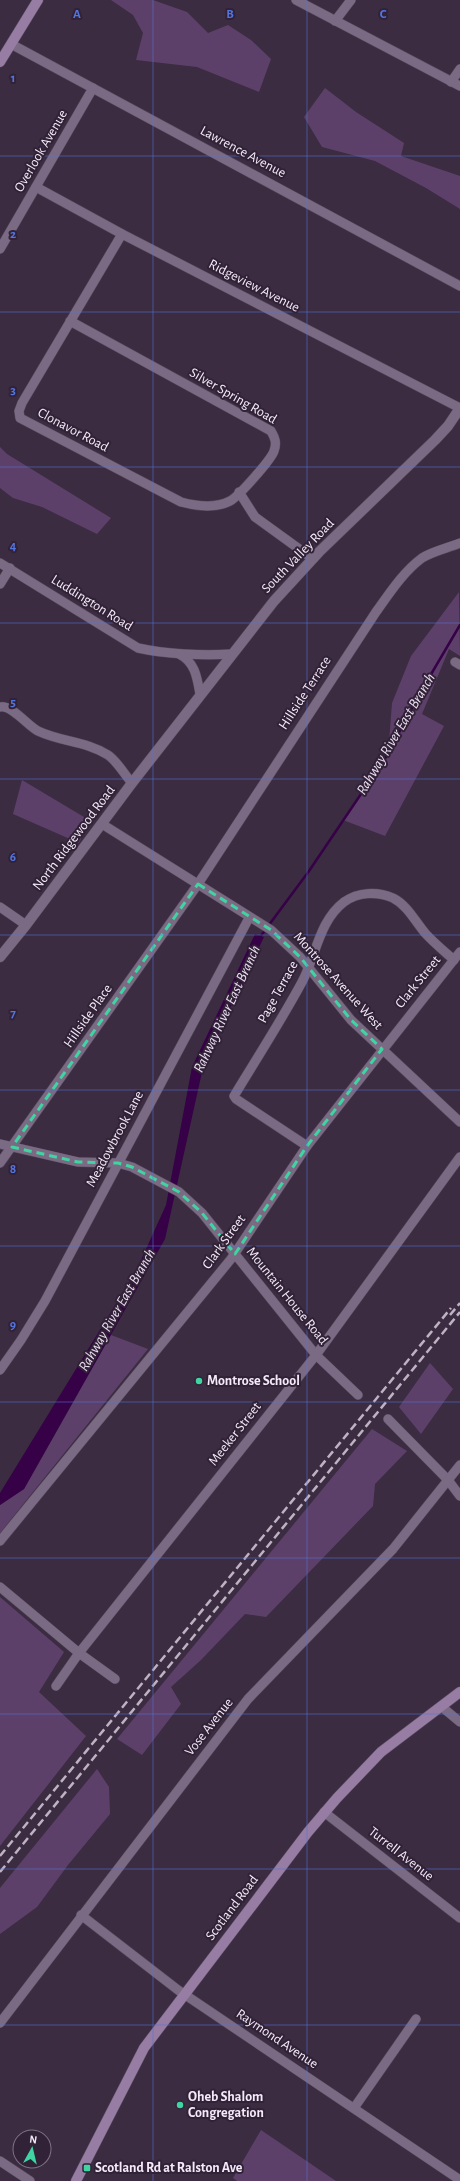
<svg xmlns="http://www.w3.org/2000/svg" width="460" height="2181" viewBox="0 0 460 2181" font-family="'Alegreya Sans',sans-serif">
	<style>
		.green { fill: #5d4069 }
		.water { fill: #360147 }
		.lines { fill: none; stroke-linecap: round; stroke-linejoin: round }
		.stream { stroke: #360147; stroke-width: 2.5 }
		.minor-casing { stroke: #594c5e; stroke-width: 10 }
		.tertiary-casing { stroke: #594c5e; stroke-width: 11 }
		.secondary-casing { stroke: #594c5e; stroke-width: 11 }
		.minor { stroke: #7b6a83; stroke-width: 9 }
		.tertiary { stroke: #7b6a83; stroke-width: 10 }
		.secondary { stroke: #977ca3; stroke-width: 10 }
		.rail { stroke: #beb2c3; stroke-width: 2.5; stroke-dasharray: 8 4; stroke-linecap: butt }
		.marked { fill: none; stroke: #3fd4a2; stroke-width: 3; stroke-dasharray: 8 5; stroke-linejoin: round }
		.grid { fill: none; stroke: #5375e0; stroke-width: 1; stroke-opacity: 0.55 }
		.poi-dot { fill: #3fd4a2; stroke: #312237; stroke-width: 1.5 }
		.labels { text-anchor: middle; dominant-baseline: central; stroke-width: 4; stroke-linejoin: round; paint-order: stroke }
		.street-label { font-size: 14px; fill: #f4eaf9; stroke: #312237 }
		.poi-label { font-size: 14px; font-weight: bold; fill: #f4eaf9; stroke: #312237; text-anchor: start }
		.water-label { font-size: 15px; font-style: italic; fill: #ecdef2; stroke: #312237 }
		.grid-label { font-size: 13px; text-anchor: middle; font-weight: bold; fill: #5375e0; stroke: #312237; stroke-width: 4; stroke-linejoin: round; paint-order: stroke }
	</style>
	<rect width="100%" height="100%" fill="#3b2c42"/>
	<g class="green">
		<path d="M111,0H153L187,12L208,33L228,25L251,40L271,59L259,92L197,67L136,60L143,33L133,15Z"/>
		<path d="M325,88L356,112L404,143L401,156L460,176V209L426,188L375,161L322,147L304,117Z"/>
		<path d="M0,447L7,454L111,518L97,534L42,507L13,498L0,488Z"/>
		<path d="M459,592L460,656L449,649L422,714L444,726L385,836L343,820L386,757L389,743L392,703L411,656Z"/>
		<path d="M22,780L89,820L79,843L13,814Z"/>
		<path d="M111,1335L148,1349L0,1533V1505L24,1489Z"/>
		<path d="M430,1363L453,1389L421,1434L399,1407Z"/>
		<path d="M372,1429L407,1451L375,1484L373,1506L266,1617L245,1614L201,1660L171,1687L181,1704L142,1755L117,1739Z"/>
		<path d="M0,1597L64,1652L39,1692L86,1736L0,1846Z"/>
		<path d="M97,1769L109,1787L110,1814L68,1865L37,1907L0,1934V1888Z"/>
		<path d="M261,2130L336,2181H237L233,2178Z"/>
	</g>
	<path class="water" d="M255,934L264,937L204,1063L165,1239L24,1489L0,1505V1493L136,1271L166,1205L192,1067Z"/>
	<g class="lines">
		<path class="stream" d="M260,937L309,871L386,757L420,693L460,625"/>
		<g class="minor-casing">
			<g id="minor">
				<path d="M296,0L460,86"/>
				<path d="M335,21L351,0"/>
				<path d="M11,44L460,286"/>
				<path d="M451,82L460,69"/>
				<path d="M36,187L122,234L460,408"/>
				<path d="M0,249L93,88"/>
				<path d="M70,321L271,431C275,438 277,443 274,451C271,460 238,497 230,501C215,509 196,506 181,502L20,418L19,411L22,403L122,234"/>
				<path d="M239,492L255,517L313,559"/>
				<path d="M0,563L138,648C165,654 203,656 231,654"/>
				<path d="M0,584L10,568"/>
				<path d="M179,654C195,662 197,677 200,694"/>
				<path d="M455,662L460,665"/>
				<path d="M0,707C11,704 28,726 38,731C61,742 86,741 108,755C117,761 124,774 132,783"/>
				<path d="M102,824L271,930L300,957L351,1020L460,1122"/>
				<path d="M0,907L26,925"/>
				<path d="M0,1144L78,1162L118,1163L132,1167L179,1192L202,1213L316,1355L358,1395"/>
				<path d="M307,1146L236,1099L234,1096C257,1058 281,1021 302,982C316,956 319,921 344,902C358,892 377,891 393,898C407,905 415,921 425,933C434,943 444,951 454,960"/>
				<path d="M0,1163L196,887L376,612C389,594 403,572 422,558C433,551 448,548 460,543"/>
				<path d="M0,1370L21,1340L45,1301L249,918"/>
				<path d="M388,1419L448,1480L460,1496"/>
				<path d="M0,1541L231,1259L307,1146L460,952"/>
				<path d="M0,1587L79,1653L115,1679"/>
				<path d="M56,1686L79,1653L316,1355L460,1157"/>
				<path d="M442,1707L460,1722"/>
				<path d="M324,1812L460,1918"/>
				<path d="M81,1915L178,1990L460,2180"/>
				<path d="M0,2023L248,1699L393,1549L460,1465"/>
				<path d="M354,2108L416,2019"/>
				<path d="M0,2161L30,2181"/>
			</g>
		</g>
		<g class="tertiary-casing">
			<path id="tertiary" d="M0,957L26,925L132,783L274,601L319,552L435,440L448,426L460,408"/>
		</g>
		<g class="secondary-casing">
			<g id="secondary">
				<path d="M0,62L38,0"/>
				<path d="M76,2181L144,2048L308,1832L337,1798L381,1752L460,1692"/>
			</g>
		</g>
		<use href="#minor" class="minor"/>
		<use href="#tertiary" class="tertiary"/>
		<use href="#secondary" class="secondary"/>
		<g class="rail">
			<path d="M450,1315L460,1303"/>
			<path d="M0,1856L451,1308"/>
			<path d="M0,1872L460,1312"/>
		</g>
	</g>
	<path class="marked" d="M198,884L271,930L300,957L351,1020L382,1049L307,1146L235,1254L202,1213L179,1192L132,1167L118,1163L78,1162L12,1147Z"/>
	<path class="grid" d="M153,0V2181M307,0V2181M0,156H460M0,312H460M0,467H460M0,623H460M0,779H460M0,935H460M0,1090H460M0,1246H460M0,1402H460M0,1558H460M0,1714H460M0,1869H460M0,2025H460"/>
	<g class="poi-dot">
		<circle cx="199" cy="1381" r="4"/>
		<circle cx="180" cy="2105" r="4"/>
		<rect x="83" y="2164" width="8" height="8" rx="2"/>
	</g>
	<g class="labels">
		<g class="street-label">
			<text transform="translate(41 151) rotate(-60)">Overlook Avenue</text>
			<text transform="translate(243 152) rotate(28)">Lawrence Avenue</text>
			<text transform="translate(254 286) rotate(27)">Ridgeview Avenue</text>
			<text transform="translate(233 396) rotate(30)">Silver Spring Road</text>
			<text transform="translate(73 430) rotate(28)">Clonavor Road</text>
			<text transform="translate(298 556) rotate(-46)">South Valley Road</text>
			<text transform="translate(92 603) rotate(32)">Luddington Road</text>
			<text transform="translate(305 693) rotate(-57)">Hillside Terrace</text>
			<text transform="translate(74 838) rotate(-53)">North Ridgewood Road</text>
			<text transform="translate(338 981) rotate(48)">Montrose Avenue West</text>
			<text transform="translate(418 982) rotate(-51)">Clark Street</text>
			<text transform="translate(278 992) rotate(-61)">Page Terrace</text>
			<text transform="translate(88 1016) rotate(-55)">Hillside Place</text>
			<text transform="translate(115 1139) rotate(-62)">Meadowbrook Lane</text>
			<text transform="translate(224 1242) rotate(-54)">Clark Street</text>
			<text transform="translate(287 1296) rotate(51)">Mountain House Road</text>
			<text transform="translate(235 1434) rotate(-52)">Meeker Street</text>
			<text transform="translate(209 1727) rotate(-52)">Vose Avenue</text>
			<text transform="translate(401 1854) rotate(38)">Turrell Avenue</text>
			<text transform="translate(232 1908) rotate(-53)">Scotland Road</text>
			<text transform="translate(277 2039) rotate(34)">Raymond Avenue</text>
		</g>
		<g class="poi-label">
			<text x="207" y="1381">Montrose School</text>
			<text x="188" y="2097">Oheb Shalom<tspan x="188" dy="16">Congregation</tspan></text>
			<text x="95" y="2168">Scotland Rd at Ralston Ave</text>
		</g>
		<g class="water-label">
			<text transform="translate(396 734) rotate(-59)">Rahway River East Branch</text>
			<text transform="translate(227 1009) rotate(-65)">Rahway River East Branch</text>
			<text transform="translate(117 1310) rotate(-60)">Rahway River East Branch</text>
		</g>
	</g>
	<g class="grid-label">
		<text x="77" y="18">A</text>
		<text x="230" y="18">B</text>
		<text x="383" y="18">C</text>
		<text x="13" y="82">1</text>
		<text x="13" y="238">2</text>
		<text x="13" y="394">3</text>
		<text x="13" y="550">4</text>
		<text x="13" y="706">5</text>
		<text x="13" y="861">6</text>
		<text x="13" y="1017">7</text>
		<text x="13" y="1173">8</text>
		<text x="13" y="1329">9</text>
	</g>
	<g transform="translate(32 2149) rotate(8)"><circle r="19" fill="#312237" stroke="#7f7285"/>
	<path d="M0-3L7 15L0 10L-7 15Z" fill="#3fd4a2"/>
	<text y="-6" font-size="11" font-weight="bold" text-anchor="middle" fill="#f4eaf9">N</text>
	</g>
</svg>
